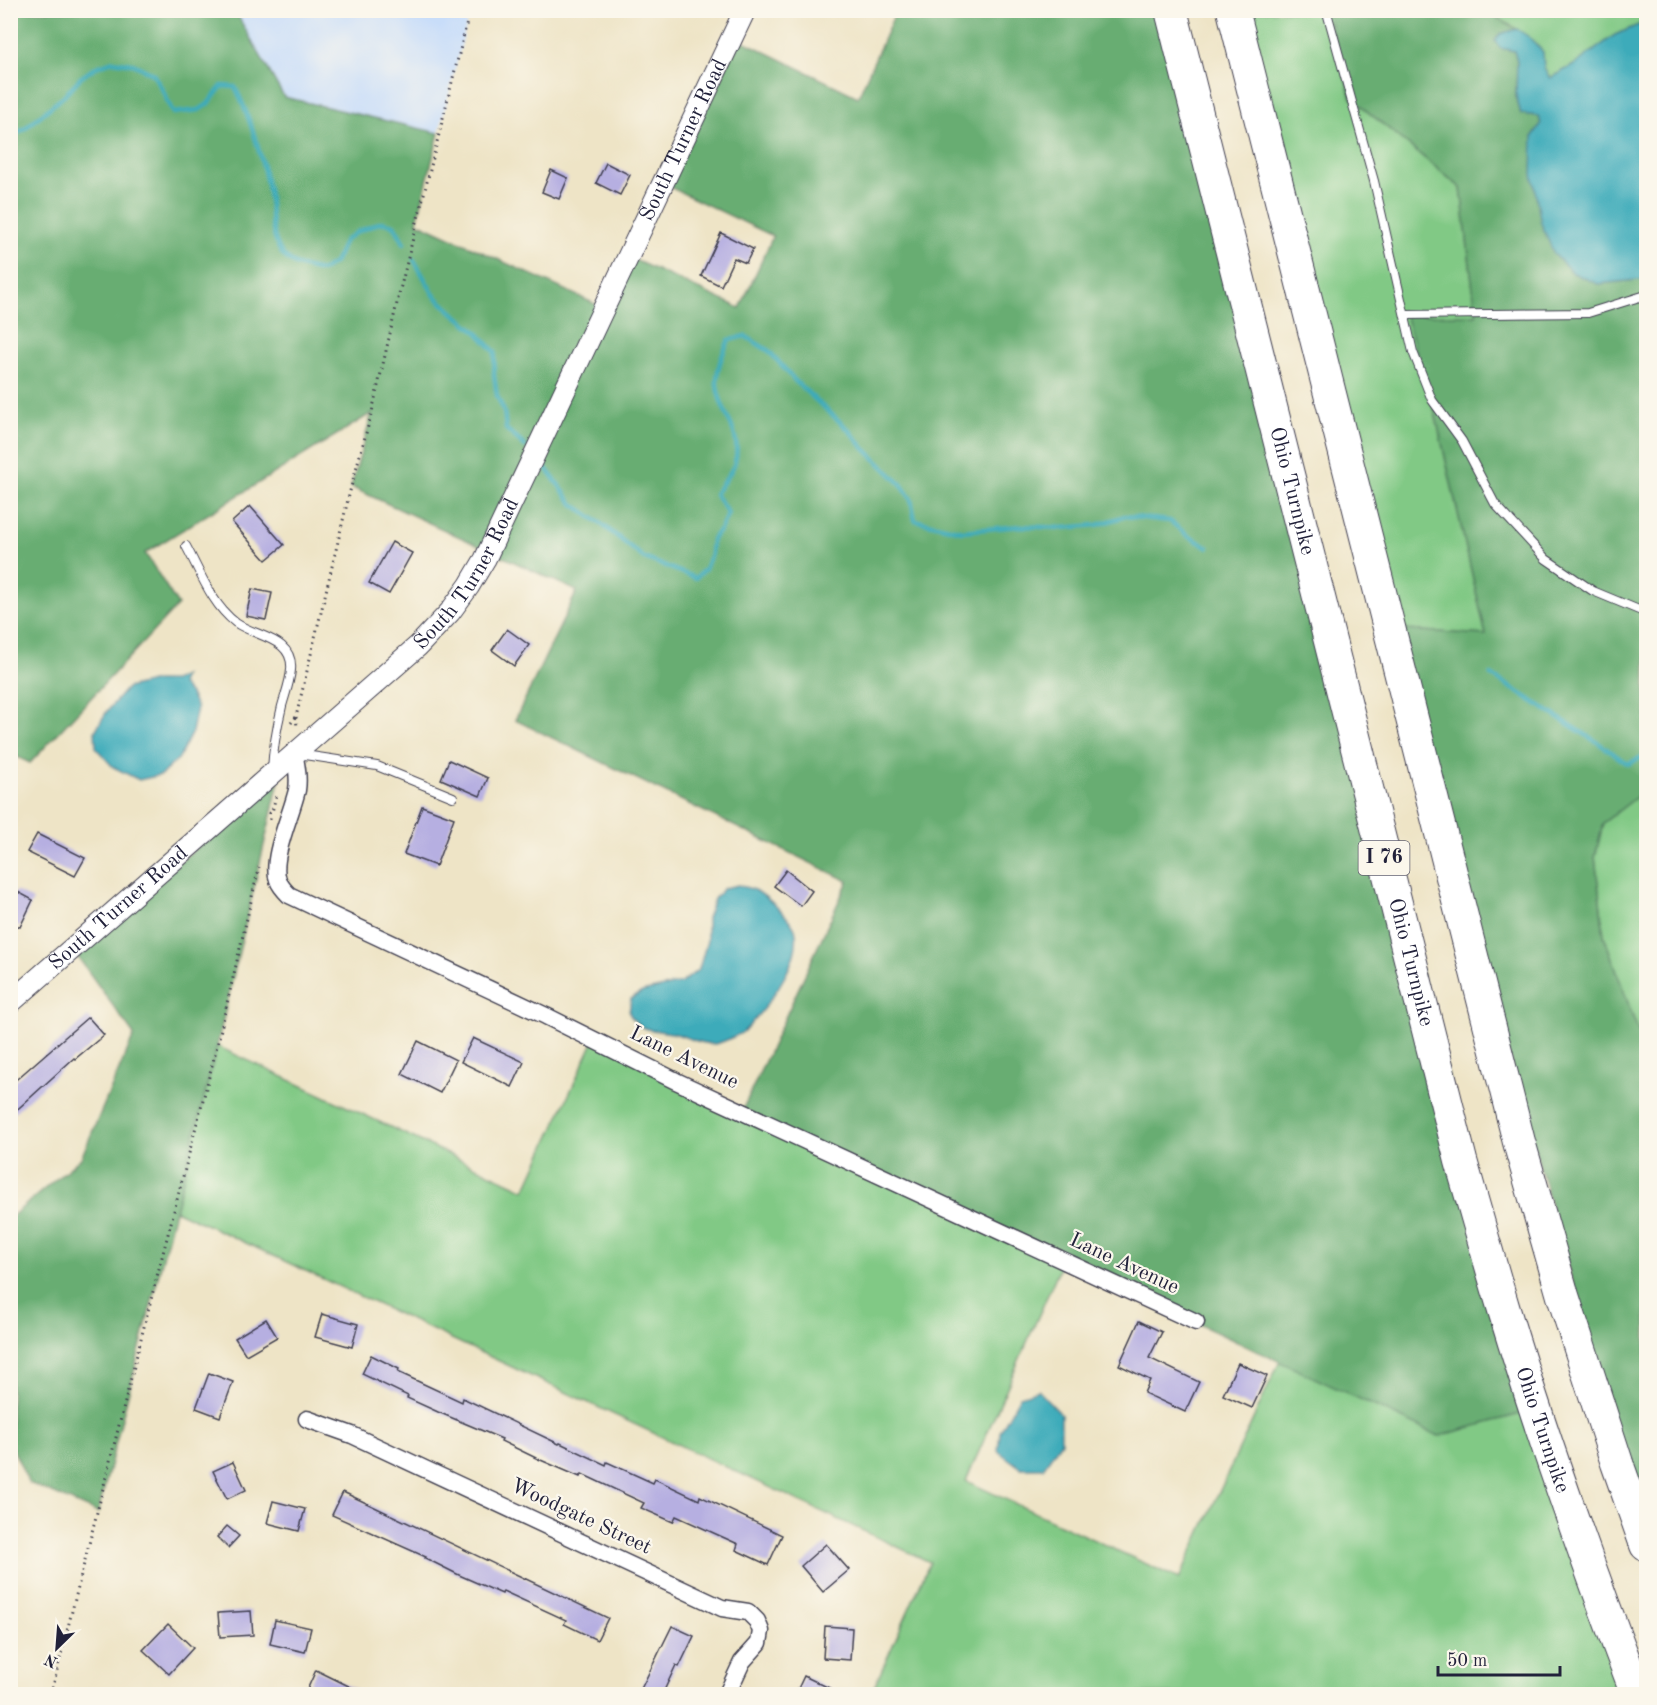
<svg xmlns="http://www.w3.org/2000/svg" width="1657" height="1705" viewBox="0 0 1657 1705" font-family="'Old Standard TT',serif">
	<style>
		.built { fill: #c8ddf9 }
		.green { fill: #81c985; stroke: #527660; stroke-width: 1.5 }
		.forest { fill: #68ad72; stroke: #456856; stroke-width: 1.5 }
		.water { fill: #3cabba; stroke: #2f667a; stroke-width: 1.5 }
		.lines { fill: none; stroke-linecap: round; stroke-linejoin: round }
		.stream { stroke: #3cabba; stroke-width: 4.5 }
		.building { fill: #b6afe1 }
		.service-casing { stroke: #413f50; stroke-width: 10 }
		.minor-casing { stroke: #413f50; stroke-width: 19 }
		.tertiary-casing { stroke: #413f50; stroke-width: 23 }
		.motorway-casing { stroke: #413f50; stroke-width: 34 }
		.path { stroke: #413f50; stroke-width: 3; stroke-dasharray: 1.5 4.5; stroke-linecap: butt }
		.service { stroke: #fff; stroke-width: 8 }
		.minor { stroke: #fff; stroke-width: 16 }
		.tertiary { stroke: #fff; stroke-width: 21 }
		.motorway { stroke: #fff; stroke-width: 32 }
		.labels { text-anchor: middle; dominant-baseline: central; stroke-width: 4.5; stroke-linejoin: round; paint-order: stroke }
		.shield { fill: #fbf7ec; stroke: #636270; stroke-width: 1.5 }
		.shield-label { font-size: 20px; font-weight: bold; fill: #22223b }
		.street-label { font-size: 21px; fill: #22223b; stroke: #fbf7ec }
	</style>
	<rect width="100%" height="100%" fill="#fbf7ec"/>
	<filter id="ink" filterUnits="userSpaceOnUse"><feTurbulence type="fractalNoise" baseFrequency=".0167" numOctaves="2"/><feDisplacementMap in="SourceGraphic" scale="12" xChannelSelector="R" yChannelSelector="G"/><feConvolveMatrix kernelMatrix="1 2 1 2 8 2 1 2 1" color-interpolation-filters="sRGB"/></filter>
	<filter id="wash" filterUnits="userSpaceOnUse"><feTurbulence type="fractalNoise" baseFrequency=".008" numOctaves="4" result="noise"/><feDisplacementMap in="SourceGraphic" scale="24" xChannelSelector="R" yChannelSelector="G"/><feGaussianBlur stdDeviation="1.35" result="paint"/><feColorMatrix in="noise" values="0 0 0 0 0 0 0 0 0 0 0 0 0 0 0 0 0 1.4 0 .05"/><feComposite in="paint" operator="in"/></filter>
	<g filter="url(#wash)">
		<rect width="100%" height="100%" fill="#eee4c6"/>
		<path class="built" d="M235,11H470L439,133L284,97Z"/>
		<g class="green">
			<path d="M1644,10L1641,24L1615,35L1574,65L1550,78L1544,68L1543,52L1529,37L1485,11Z"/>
			<path d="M1233,11H1335L1328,16L1351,98L1461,188L1476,315L1432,400L1486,635L1389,629Z"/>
			<path d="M1638,795H1646V1038L1638,1031L1604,936L1595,857L1603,823Z"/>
			<path d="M594,1040L1063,1260L966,1481L1179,1579L1280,1361L1439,1436L1535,1410L1637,1694H871L930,1562L175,1210L217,1046L525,1190Z"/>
		</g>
		<g class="forest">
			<path d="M1335,10L1485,11L1517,29L1501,34L1500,48L1514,51L1517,61L1516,96L1521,114L1539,115L1541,124L1533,136L1598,284L1646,279V795L1638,796L1603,823L1595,857L1604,936L1638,1031L1646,1038V1545L1389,629L1486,635L1432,400L1405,315H1476L1461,188L1351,98L1328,16Z"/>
			<path d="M11,11H235L284,97L439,133L417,222L604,308L628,257L740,308L773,236L663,184L733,36L858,97L896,11H1171L1535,1410L1439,1436L742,1111L848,881L515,720L577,591L351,487L372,413L145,553L178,605L30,763L11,754Z"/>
			<path d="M279,781L217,1046L98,1513L29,1483L11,1445V1217L81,1158L134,1035L72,949Z"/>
		</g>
		<g class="water">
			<path d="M1644,11H1646V279L1598,284L1573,273L1554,254L1541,223L1532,174L1533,136L1541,124L1539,116L1521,114L1516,96L1517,61L1514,51L1500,48L1495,41L1500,34L1517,29L1529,37L1543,52L1544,68L1550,78L1574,65L1615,35L1641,24Z"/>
			<path d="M184,676L181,684L190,694L197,708L192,732L179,758L161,775L139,780L113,767L96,748L95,731L107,711L127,688L156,681H173Z"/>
			<path d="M738,885C743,887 750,888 755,890C767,897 794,920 796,933C800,961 772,999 755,1019C751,1023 747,1029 743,1032C737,1036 719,1044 713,1044C698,1044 686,1036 672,1033C652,1029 641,1033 629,1013L631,999L642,992L681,983L699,969L707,941V918L714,899L724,888Z"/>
			<path d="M1038,1390L1061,1414V1442L1043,1468H1021L998,1451L1000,1432L1020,1396Z"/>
		</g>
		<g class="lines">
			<g class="stream">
				<path d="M10,137L23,130L65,95L80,78L96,67L113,61L133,64L153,74L162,89L173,113L199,110L208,104L222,86L235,87C250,117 260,151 267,184C273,207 268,237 284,256C294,267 308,268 322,271L335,262L345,240L357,232L381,222L394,225L404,243"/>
				<path d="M414,260L434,295L451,311L477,332L495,352L494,375L497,396L504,411L506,429L525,446"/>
				<path d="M545,467L573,504L604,526L644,558L696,578L705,569L711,554L712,539L720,530L728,513L715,494C720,486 733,471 735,462C743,430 719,412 717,385C716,369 722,354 729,340L745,336L769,351L797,383L849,430L863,447L901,484L911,499L915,520L962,531L1021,526L1062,528L1097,525L1125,516L1170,521L1188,536L1208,547"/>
				<path d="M1491,675L1597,742L1628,764L1646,755"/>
			</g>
		</g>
		<g id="blocks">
			<g class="building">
				<path d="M606,163L630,175L620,195L596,183Z"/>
				<path d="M551,170L568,178L559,199L542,192Z"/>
				<path d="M721,233L753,249L746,263L734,258L721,286L701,276Z"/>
				<path d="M250,506L284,545L266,560L232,522Z"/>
				<path d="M392,542L412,553L389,594L369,583Z"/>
				<path d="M252,589L272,593L266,620L246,616Z"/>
				<path d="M507,629L529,645L514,666L492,650Z"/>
				<path d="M449,760L488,778L480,796L441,779Z"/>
				<path d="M422,806L454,818L436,866L404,854Z"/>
				<path d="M37,834L85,858L75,876L27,852Z"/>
				<path d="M786,870L812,891L801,906L774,886Z"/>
				<path d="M16,891L33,900L20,927L10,922V901Z"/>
				<path d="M88,1017L104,1035L75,1059L74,1058L10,1116V1085Z"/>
				<path d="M473,1038L524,1062L512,1087L461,1062Z"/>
				<path d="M418,1041L456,1060L440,1093L402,1074Z"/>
				<path d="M322,1314L358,1324L352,1347L315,1337Z"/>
				<path d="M266,1319L277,1337L246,1355L235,1338Z"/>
				<path d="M1139,1321L1162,1332L1149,1358L1199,1382L1185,1412L1144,1393L1150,1380L1119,1365Z"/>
				<path d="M371,1355L399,1369L398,1372L462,1402L463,1398L559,1444L560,1443L606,1465L607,1462L653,1483L655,1479L699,1500L700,1496L782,1535L768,1565L736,1550L738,1544L676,1516L673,1522L641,1508L644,1503L582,1474L580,1477L536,1458L501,1441L502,1439L438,1412L407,1398L408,1396L362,1374Z"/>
				<path d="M1238,1363L1267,1376L1252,1408L1223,1395Z"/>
				<path d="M209,1373L233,1382L220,1417L196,1408Z"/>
				<path d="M233,1462L246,1490L227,1499L213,1471Z"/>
				<path d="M343,1492L608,1618L597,1640L564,1624L566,1620L503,1591L502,1594L459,1575L425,1558L426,1557L332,1515Z"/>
				<path d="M273,1501L305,1509L299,1531L267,1523Z"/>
				<path d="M227,1526L239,1536L228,1548L217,1537Z"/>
				<path d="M826,1544L849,1570L823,1592L801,1566Z"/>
				<path d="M251,1611L253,1635L220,1637L218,1613Z"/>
				<path d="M275,1620L311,1628L305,1652L270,1644Z"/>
				<path d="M168,1624L193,1648L169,1674L143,1650Z"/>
				<path d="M672,1626L694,1636L679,1667L676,1665L662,1695H638Z"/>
				<path d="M825,1626L852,1628L850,1660L823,1658Z"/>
				<path d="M316,1670L367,1695H316L307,1690Z"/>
				<path d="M804,1676L844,1695H795Z"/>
			</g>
		</g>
	</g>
	<g filter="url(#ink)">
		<use href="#blocks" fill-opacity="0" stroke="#413f50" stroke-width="1.5"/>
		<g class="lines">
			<g class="service-casing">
				<g id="service">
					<path d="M1328,10V16L1374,181L1413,352L1432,400L1462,441L1495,504L1546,559L1593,591L1646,613"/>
					<path d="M1405,315L1588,313L1646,295"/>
					<path d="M186,546C200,572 212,605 236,623C256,637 294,638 291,670C290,682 285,695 282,706C277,727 273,748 272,770"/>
					<path d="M298,754L377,766L453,797"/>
				</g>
			</g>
			<g class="minor-casing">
				<g id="minor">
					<path d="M294,754C297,766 299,777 297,790C292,813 270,859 278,880C280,886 285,891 289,895L546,1016L676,1081L1196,1322"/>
					<path d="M307,1419L352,1435L722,1608L748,1612L757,1621L761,1631L759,1643L742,1662L727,1694"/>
				</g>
			</g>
			<g class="tertiary-casing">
				<g id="tertiary">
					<path id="s1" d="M10,1003L418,646L450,612L469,586L485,559L745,10"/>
				</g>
			</g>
			<g class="motorway-casing">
				<g id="motorway">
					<path id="s2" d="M1171,10L1461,1161C1475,1210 1489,1260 1504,1310C1543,1440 1589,1568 1637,1694"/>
					<path d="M1233,10L1519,1142L1563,1296L1617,1463L1646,1545"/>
				</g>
			</g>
			<g class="path">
				<path d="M296,717L297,727"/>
				<path d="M291,723L296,717L351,487L372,412L400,290L470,10"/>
				<path d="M270,820V813L272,812L276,796"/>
				<path d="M51,1694L149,1307L217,1046L259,867"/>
			</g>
			<use href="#service" class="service"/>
			<use href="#minor" class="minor"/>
			<use href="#tertiary" class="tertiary"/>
			<use href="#motorway" class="motorway"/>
		</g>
	</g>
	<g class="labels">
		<rect class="shield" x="1358.5" y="841" width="51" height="34" rx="4.5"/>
		<g class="shield-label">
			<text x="1384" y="858">I 76</text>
		</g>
		<g class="street-label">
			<text stroke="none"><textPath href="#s1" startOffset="1116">South Turner Road</textPath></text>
			<text stroke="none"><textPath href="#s2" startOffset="496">Ohio Turnpike</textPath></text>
			<text stroke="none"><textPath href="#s1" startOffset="630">South Turner Road</textPath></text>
			<text stroke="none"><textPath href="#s1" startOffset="144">South Turner Road</textPath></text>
			<text stroke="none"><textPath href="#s2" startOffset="982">Ohio Turnpike</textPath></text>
			<text transform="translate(684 1058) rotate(26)">Lane Avenue</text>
			<text transform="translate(1124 1264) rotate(25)">Lane Avenue</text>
			<text stroke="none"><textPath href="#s2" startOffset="1468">Ohio Turnpike</textPath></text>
			<text transform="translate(581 1517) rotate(25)">Woodgate Street</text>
		</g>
	</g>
	<rect width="1657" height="1705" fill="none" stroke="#fbf7ec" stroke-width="36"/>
	<g transform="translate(57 1648) rotate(205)" stroke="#fbf7ec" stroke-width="4.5" paint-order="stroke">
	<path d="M0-4.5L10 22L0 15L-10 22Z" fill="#22223b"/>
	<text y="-9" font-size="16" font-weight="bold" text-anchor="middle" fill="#22223b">N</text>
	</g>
	<path d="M1438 1666v9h122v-9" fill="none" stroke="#22223b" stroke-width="3"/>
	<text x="1447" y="1666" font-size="18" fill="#22223b" stroke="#fbf7ec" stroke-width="4.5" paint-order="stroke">50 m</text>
</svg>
